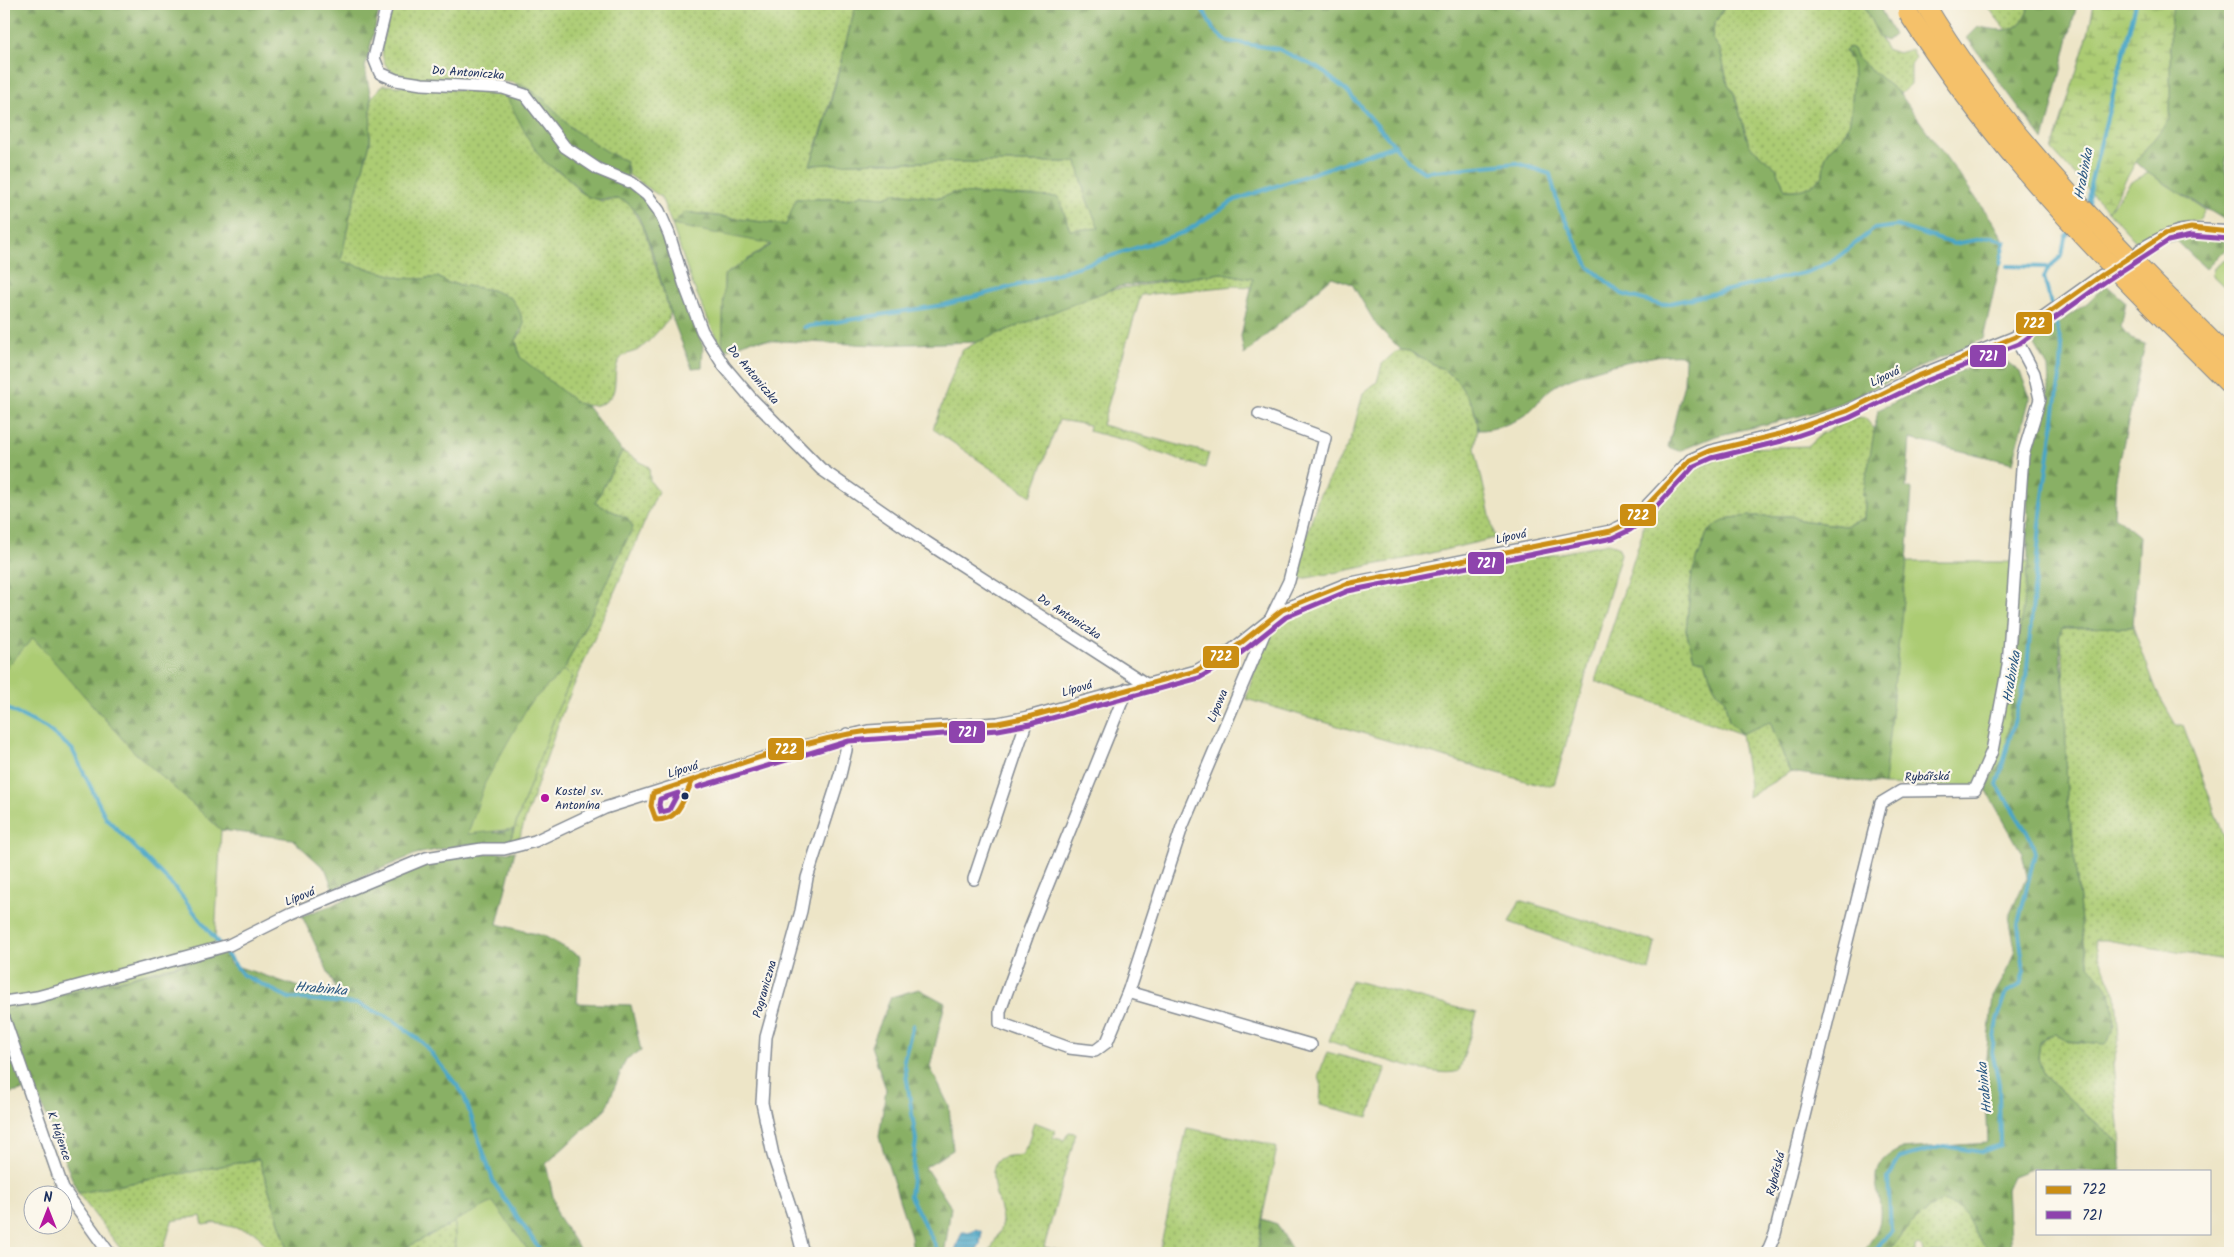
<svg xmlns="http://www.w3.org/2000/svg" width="2234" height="1257" viewBox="0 0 2234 1257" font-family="Kalam,sans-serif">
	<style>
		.grass { fill: url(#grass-dots); stroke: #647e68 }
		.forest { fill: url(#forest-firs); stroke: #527062 }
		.wetland { fill: url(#wetland-marsh); stroke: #647e68 }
		.green { fill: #accc73; stroke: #647e68 }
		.water { fill: url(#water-rules); stroke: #326a92 }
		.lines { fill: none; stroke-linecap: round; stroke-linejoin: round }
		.stream { stroke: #48a6c7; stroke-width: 4 }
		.minor-casing { stroke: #848a92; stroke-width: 14 }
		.trunk-casing { stroke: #848a92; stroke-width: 21 }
		.minor { stroke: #fff; stroke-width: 11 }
		.trunk { stroke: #f5c16b; stroke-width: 19 }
		.trunk-bridge-casing { stroke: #848a92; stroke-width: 21; stroke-linecap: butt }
		.trunk-bridge { stroke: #f5c16b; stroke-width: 19 }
		.bus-1-casing { stroke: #fbf7ec; stroke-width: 9 }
		.bus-2-casing { stroke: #fbf7ec; stroke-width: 9 }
		.bus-1 { stroke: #cb8e13; stroke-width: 5 }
		.bus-2 { stroke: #8e44ad; stroke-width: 5 }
		.bus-dot { fill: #1b2f5e; stroke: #fbf7ec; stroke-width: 2 }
		.poi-dot { fill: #b5179e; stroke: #fbf7ec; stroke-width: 2 }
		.labels { text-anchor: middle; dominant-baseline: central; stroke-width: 4.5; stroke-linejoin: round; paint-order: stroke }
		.street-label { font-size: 12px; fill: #1b2f5e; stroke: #fbf7ec }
		.poi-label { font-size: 12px; fill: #1b2f5e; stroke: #fbf7ec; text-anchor: start }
		.water-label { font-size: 14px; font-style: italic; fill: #2b5983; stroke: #fbf7ec }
		.line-badge { stroke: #fbf7ec; stroke-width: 2 }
		.badge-label { font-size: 14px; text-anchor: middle; font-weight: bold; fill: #fff }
	</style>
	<defs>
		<pattern id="grass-dots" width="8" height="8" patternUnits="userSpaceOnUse" patternTransform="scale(1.25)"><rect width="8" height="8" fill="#accc73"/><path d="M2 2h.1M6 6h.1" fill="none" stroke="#8ba662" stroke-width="1.8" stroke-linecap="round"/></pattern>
		<pattern id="forest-firs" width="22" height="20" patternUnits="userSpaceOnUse" patternTransform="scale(1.25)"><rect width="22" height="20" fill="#89b065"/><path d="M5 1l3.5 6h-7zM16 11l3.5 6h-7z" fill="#6f9056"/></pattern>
		<pattern id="wetland-marsh" width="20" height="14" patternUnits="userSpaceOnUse" patternTransform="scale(1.25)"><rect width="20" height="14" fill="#accc73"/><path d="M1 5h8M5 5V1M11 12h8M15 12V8" fill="none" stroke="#8ba662"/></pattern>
		<pattern id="water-rules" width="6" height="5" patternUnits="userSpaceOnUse" patternTransform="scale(1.25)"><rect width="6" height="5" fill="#48a6c7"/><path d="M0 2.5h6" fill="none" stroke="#3b88a5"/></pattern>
	</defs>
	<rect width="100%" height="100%" fill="#fbf7ec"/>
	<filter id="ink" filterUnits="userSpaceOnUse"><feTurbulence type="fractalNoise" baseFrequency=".02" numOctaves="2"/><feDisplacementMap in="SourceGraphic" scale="10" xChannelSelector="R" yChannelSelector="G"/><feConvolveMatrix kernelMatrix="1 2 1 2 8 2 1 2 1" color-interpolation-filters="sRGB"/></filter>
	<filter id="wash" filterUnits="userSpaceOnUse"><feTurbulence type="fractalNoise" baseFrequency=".0096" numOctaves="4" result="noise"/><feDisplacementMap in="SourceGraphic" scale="20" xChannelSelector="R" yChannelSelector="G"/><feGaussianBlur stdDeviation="1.12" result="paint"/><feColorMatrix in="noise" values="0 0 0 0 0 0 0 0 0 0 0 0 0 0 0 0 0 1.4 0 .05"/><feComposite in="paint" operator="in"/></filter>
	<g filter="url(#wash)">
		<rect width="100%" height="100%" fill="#ede5c7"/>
		<g class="grass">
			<path d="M394,4H856L824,124L810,165L879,162H1077L1086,198L1099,228L1070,231L953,193L940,198L895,193L885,197L862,195L848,199H797L786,225L686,212L672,225L661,197L629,175L626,161C607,153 587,141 571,127C554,112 541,91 518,84C491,75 404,89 387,67C375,51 389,21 394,4Z"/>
			<path d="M1726,4H1863L1886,49L1898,53L1912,49L1916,58L1911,65V84L1900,94L1857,58L1853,49L1849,47L1845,51C1847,55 1851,60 1852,65C1854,73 1852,120 1848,127C1836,152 1824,140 1823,176C1810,188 1804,191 1785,190L1777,169L1749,145L1734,93L1728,84L1720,49L1712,38L1714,25Z"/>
			<path d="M1985,4H2030C2026,17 2021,26 2007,31Z"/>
			<path d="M383,85L504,93L555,170L565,175L579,191L601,201L620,199L630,204L645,232L670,313L669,319C659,329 650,342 638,350C633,353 625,353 621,358C609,372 623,393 603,403C594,407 586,406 577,403L526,364L520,357L516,340L523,330L492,290L448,283L438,277L421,279L402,278L340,261L352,207L370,143L371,98Z"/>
			<path d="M1222,273L1253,279L1252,287L1234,286L1141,295L1102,425L1209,453L1205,468L1149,450L1136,443L1088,431L1089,425L1059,420L1031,496L933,429L961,351L977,342L1104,291Z"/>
			<path d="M1401,350L1409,351L1444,370L1456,379L1473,406L1478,425L1475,448L1495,538L1414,557L1302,579L1295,573L1319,496L1351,439L1363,393L1377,382L1382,364L1394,353Z"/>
			<path d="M1856,417L1865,418L1876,431L1863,495L1865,504L1864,518L1845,526L1800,520L1792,516H1749L1730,518L1707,533L1692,573L1686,630L1694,657L1705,661C1710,674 1712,690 1724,698L1729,721L1770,722L1790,772L1748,797L1749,785L1741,734L1595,681L1642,534L1644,521L1680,480L1707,463L1747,448L1808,446L1821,434Z"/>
			<path d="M622,451L649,467L650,481L658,491L562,713L521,832L520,839L510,841L556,713L572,677L564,670L633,527L627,518L595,503Z"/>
			<path d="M1608,543L1618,546L1621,554L1618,564L1554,785H1539L1246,699C1263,642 1268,619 1328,597L1440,574L1532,557L1552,555Z"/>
			<path d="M2133,627L2158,694L2176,725H2183L2230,853V961L2106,940H2095L2098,954L2116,995L2119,1040L2113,1064L2121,1145L2044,1076L2038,1058L2040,1042L2047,1036L2055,1034L2067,1041L2085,1043L2089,965L2082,932L2073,838L2067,801L2063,658L2059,638L2062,628Z"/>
			<path d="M1520,900L1655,942L1649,971L1509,922Z"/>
			<path d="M1351,980L1477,1013L1459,1071C1434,1080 1356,1050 1329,1041Z"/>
			<path d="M1327,1052L1386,1068L1368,1117L1320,1105L1321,1082L1318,1077Z"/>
			<path d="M1034,1122L1055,1130L1053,1138L1064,1140L1069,1132L1076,1133L1044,1247L1071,1253H989C993,1244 1002,1230 1002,1220C1001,1205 984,1171 999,1159C1005,1155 1015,1156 1022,1155L1028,1143Z"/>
			<path d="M1187,1128L1265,1143L1277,1148L1262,1219L1258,1253H1159Z"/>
			<path d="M259,1159L289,1253H272L255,1232L215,1223L203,1225L201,1216L172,1221L164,1248C149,1250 134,1255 120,1248L78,1193Z"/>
			<path d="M1941,1201C1976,1209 1964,1222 1982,1242C1986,1247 1990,1247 1992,1253H1923L1922,1247L1918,1245L1915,1247V1253H1888L1902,1233L1930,1208Z"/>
			<path d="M455,1221V1253H396Z"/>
		</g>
		<g class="forest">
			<path d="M4,4H381L365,68L371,98L370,143L352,207L341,261L402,278L421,279L438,277L448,283L492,290L511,298L519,310L524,324L516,340L520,357L577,403L587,406L622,451L595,503L627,518L633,527L564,670L529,704L494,833L514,829L510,841L494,844H467L416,854L333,889L326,870L292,839L221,830L133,751L33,638L4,670Z"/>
			<path d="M856,4H1726L1714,25L1712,38L1720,49L1728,84L1734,93L1749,145L1777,169L1785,190C1803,191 1810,188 1823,176C1824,141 1836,152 1848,127C1852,120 1854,74 1852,65C1851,60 1847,55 1845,51L1849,47L1853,49L1857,58L1900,94L1994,223L2005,242L1983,339L1838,404L1800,416L1716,436L1679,451L1668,447L1684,383L1685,358L1681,355C1657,352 1575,372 1555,386C1545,392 1539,402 1531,410C1520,421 1493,431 1478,430L1477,418L1473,406L1456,379L1444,370L1409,351L1401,350L1377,326L1352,284L1332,277L1244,355L1241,336L1253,279L1222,273L1117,287L977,342L877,345L753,340L722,351L724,275L771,245L672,225L685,212L786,225L796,199H848L862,195L885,197L895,193L940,198L953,193L1059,197L1070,230L1099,228L1086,198L1077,162H879L810,165L825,124Z"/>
			<path d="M1863,4H1878L1894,35L1886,41L1879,37Z"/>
			<path d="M2030,4H2077L2044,141L1967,38L1978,27C2006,31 2020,36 2030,4Z"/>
			<path d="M2173,4H2230V142L2225,167L2230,197V223L2148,173L2136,162L2170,118V27Z"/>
			<path d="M519,84L544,99L571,128L611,154L626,161L629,187L646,200L658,217L671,262L703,346L702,367L692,368C685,350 677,332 671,314C662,290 647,219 629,204C618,194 602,203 589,197C579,192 574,184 567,177C560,171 551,168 545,162C527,142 518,116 504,93Z"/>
			<path d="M2202,236L2221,239L2230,245L2206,269L2177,241H2167L2172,237Z"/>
			<path d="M2106,285L2126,302L2121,327L2131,339L2145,344L2116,478L2114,516L2139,536L2133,627L2062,628L2059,638L2065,698L2067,801L2073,838L2082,932L2089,965L2110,992L2113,1008L2114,1024L2110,1037L2105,1044L2067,1041L2055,1034L2047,1036L2040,1042L2038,1058L2044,1076L2121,1145V1171H2048L2034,1168L2013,1176L2007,1189L2011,1253H1992C1989,1247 1986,1247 1982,1242C1964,1222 1974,1209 1941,1201L1930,1208L1902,1233L1888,1253H1859L1863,1252C1868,1244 1877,1234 1879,1225C1886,1192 1857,1167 1901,1149L1988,1143L1985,1066L1993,997L2007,972L2015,949L2009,916L2027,876L2022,853L1985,788L2005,756L2028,562L2027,462L2049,389L2048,367L2033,341L2087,303Z"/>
			<path d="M1997,354L2020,372L2030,397L2013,463L1910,439L1906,488L1912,489L1907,562L1884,785L1790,772L1770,722L1741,734L1729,721L1724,698C1712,689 1710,674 1705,661L1694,658L1686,630L1692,573L1707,533L1716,525L1730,518L1749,516H1792L1800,520L1845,526L1864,518L1865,504L1863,495L1878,410Z"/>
			<path d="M515,851L497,924L544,936L580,956L577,1003L631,1005L641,1051L626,1059L606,1109L546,1164L557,1215L582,1253H530L493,1202L396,1253H289L259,1159L78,1193L35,1089L4,1094V1010L226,953L230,964L305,989H336L302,916L338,903L422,864L473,855Z"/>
			<path d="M919,989L945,1003L930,1067L949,1106L953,1150L925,1167L951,1207L945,1249L947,1253H913L911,1237L879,1137L886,1089L871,1046L891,997Z"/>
			<path d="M1262,1219L1277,1224L1294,1253H1258Z"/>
		</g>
		<path class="wetland" d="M2094,4H2173L2170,27V118L2136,162L2108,211L2052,150L2088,34Z"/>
		<g class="green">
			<path d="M2148,173L2205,209L2199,220L2170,227L2139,245L2108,211L2131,182Z"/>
			<path d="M672,225L771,244L724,275L722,351L692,283Z"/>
			<path d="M2230,256V292L2212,275L2214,268Z"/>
			<path d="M1907,562H2028L2005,756L1985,788L1884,785Z"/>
			<path d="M33,638L133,751L221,830L214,955L4,1010V670Z"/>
			<path d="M564,670L572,677L556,713L514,829L468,834L485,783L529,704Z"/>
			<path d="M493,1202L530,1253H455V1221Z"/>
		</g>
		<path class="water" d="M976,1229L982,1232L980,1244L975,1253H954L962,1232H972Z"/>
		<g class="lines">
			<g class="stream">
				<path d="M1200,4L1213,29L1226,41L1278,49L1320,69L1347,91L1409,162L1424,172L1517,163L1550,174L1559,208L1589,267L1622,294L1662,305L1808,272L1834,260L1874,229L1897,226L1954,244L1992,237L2005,242L2000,264"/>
				<path d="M2089,205L2090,185L2136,4"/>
				<path d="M2007,266L2049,267"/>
				<path d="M804,327L943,305L1037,280L1185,232L1235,200L1395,145"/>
				<path d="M4,707L46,728L72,749L106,818L177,890L243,975L289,998L358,1004L392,1019L423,1043L463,1093L494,1183L542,1253"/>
				<path d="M913,1025L904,1060L916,1140L910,1196L939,1253"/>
				<path d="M1873,1253L1891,1230L1888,1178L1900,1158L1944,1146L1981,1152L2000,1145L1999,1084L1992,1052L1997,1020L2007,992L2020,985L2024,971L2018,924L2035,853L2030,837L1997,785L2026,678L2042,504L2061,369L2062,347L2044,277L2049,267L2062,256L2065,237L2071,230"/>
			</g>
		</g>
	</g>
	<g filter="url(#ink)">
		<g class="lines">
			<g class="minor-casing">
				<g id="minor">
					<path d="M387,4L374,58L380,73L396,80L422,84L503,88L525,95L565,147L598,169L632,183L647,195L659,211L669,234L684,283L702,331L724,366L751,398L821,469L926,542L1146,684"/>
					<path d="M2140,250C2178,226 2187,228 2230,232"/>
					<path d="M1127,689L1029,931L1000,1011V1023L1069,1048L1095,1051L1107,1042L1128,992L1182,827L1269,622L1289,581L1325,438L1259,414"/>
					<path d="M974,879L1028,717"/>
					<path d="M1128,992L1311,1045"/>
					<path d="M4,1002L37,997L229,945L291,914L426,858L482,849H504L520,845L535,841L605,808L795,748L868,731L998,723L1028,717L1196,671L1232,650L1282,610L1346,584L1611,531L1626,524L1639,514L1690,460L1710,451L1780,434L1847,411L1918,376L2015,337L2102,275"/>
					<path d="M4,1018L63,1189L109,1253"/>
					<path d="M803,1253L793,1215L773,1155L762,1103L766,1037L801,911L807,878L840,775L846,750L847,734"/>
					<path d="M1767,1253L1775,1234L1881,803L1901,791L1975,790L1992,751L2008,666L2023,455L2040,399L2034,373L2015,337"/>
				</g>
			</g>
			<g class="trunk-casing">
				<g id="trunk">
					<path d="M2171,300L2230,359"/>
					<path d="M2158,313L2230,385"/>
				</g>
			</g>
			<use href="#minor" class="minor"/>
			<use href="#trunk" class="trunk"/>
			<g class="trunk-bridge-casing">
				<g id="trunk-bridge">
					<path d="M1925,4C1991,115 2080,208 2171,300"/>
					<path d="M1908,13C1981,127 2063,218 2158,313"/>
				</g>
			</g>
			<use href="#trunk-bridge" class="trunk-bridge"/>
			<g class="bus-1-casing">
				<path id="bus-1" d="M692,782C682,801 680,820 656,820L651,806L653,793C722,771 796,741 868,731L998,723L1028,717L1196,671L1232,650L1282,610L1346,584L1611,531L1626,524L1639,514L1690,460L1710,451L1780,434L1847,411L1918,376L2015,337L2102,275L2165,234L2191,228L2230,232"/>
			</g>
			<g class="bus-2-casing">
				<g id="bus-2">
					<path d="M698,787L849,741L998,730L1030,724L1199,678L1237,656L1286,617L1348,591L1613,538L1630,530L1644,520L1694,466L1712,458L1782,441L1849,418L1921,383L2019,344L2106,281L2168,241L2191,236L2229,239"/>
					<path d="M678,793L669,810L661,812L659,805L660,799Z"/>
				</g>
			</g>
			<use href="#bus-1" class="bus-1"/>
			<use href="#bus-2" class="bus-2"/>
		</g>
	</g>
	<circle class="bus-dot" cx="685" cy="796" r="4.5"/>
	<circle class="poi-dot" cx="545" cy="798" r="5"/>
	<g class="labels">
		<g class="street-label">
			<text transform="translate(468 73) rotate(4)">Do Antoniczka</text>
			<text transform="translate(753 375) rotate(50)">Do Antoniczka</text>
			<text transform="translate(1885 377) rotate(-26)">Lípová</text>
			<text transform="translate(1511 537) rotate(-12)">Lípová</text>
			<text transform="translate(1069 617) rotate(33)">Do Antoniczka</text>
			<text transform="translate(1077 689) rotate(-16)">Lípová</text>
			<text transform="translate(1218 706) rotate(-67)">Lipowa</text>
			<text transform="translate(683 770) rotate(-17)">Lípová</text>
			<text transform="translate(1927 777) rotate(-1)">Rybářská</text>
			<text transform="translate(300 897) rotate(-22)">Lípová</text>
			<text transform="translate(765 989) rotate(-74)">Pograniczna</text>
			<text transform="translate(59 1136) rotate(71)">K Hájence</text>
			<text transform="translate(1776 1174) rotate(-76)">Rybářská</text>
		</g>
		<g class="poi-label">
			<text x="555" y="791">Kostel sv.<tspan x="555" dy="14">Antonína</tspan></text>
		</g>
		<g class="water-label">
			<text transform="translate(2084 174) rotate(-79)">Hrabinka</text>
			<text transform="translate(2012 677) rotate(-80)">Hrabinka</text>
			<text transform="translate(321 989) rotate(5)">Hrabinka</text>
			<text transform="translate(1985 1088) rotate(-96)">Hrabinka</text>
		</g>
	</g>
	<g class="line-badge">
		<rect x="2015" y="311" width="38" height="24" rx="5" fill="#cb8e13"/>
		<rect x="1969" y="344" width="38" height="24" rx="5" fill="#8e44ad"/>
		<rect x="1619" y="503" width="38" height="24" rx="5" fill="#cb8e13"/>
		<rect x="1467" y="551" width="38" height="24" rx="5" fill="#8e44ad"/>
		<rect x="1202" y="645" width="38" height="24" rx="5" fill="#cb8e13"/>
		<rect x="948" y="720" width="38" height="24" rx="5" fill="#8e44ad"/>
		<rect x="767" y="737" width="38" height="24" rx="5" fill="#cb8e13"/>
	</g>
	<g class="badge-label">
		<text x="2034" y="328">722</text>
		<text x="1988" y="361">721</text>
		<text x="1638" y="520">722</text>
		<text x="1486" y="568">721</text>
		<text x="1221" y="661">722</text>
		<text x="967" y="737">721</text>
		<text x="786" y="754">722</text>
	</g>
	<rect width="2234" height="1257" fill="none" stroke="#fbf7ec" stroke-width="20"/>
	<rect x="2036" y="1170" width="175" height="65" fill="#fbf7ec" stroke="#a1a7b3"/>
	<rect x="2046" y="1186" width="25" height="8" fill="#cb8e13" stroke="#a1a7b3"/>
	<text x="2082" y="1194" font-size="15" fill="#1b2f5e">722</text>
	<rect x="2046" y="1211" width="25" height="8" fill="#8e44ad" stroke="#a1a7b3"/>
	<text x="2082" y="1220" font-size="15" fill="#1b2f5e">721</text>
	<g transform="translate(48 1210)"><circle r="24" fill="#fbf7ec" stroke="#a1a7b3"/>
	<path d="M0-4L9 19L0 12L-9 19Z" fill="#b5179e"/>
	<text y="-8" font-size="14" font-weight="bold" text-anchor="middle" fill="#1b2f5e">N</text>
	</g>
</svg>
